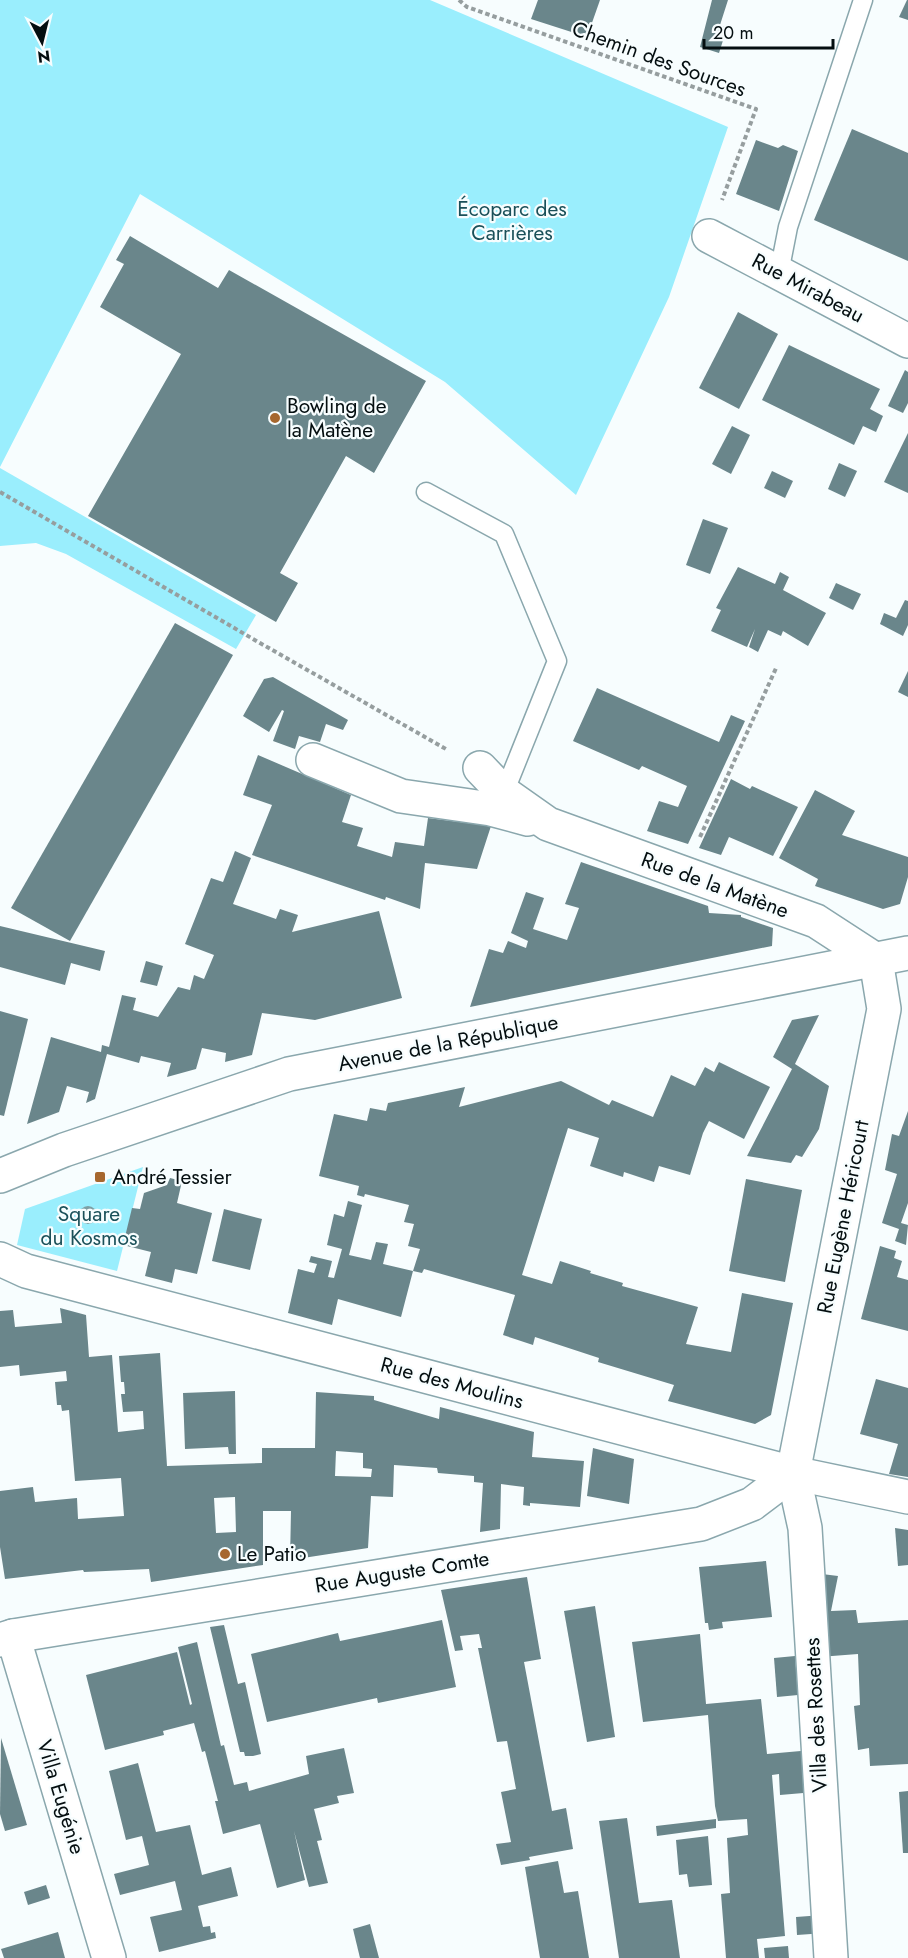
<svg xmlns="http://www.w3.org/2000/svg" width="908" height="1958" viewBox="0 0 908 1958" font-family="Jost,sans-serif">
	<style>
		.green { fill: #9aeefd }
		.building { fill: #6a868b; fill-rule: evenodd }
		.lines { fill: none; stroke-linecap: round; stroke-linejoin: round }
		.lane-casing { stroke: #8aa7ad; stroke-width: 21 }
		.street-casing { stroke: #8aa7ad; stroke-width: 36 }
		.secondary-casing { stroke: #8aa7ad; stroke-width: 36 }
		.path { stroke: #969e9f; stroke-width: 4; stroke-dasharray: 4.5 3; stroke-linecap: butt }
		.lane { stroke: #fff; stroke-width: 18 }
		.street { stroke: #fff; stroke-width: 33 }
		.secondary { stroke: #fff; stroke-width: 33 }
		.tree { fill: #7d9ea3 }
		.poi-dot { fill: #a6672e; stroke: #f7fdfe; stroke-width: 2 }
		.labels { text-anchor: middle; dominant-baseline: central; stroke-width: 4.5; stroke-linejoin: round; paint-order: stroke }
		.street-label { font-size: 21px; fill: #040e10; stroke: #f7fdfe }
		.park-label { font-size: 21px; fill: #1a5059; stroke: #f7fdfe }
		.poi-label { font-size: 21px; fill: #040e10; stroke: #f7fdfe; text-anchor: start }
	</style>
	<rect width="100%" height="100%" fill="#f7fdfe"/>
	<g class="green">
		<path d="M0,0H430L728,127L669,297L576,495L445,382L140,194L0,467Z"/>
		<path d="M0,468L256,615L236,649L66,554L36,543L0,546Z"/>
		<path d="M143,1167L117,1271L17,1245L25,1209Z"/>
	</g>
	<g class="building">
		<path d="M538,0H600L587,37L531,19Z"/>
		<path d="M712,0H728L720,25L727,28L719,53L700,47Z"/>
		<path d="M907,0H908V20L899,17Z"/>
		<path d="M852,129L908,153V261L814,220Z"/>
		<path d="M756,140L778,148L783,145L798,151L779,211L736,194Z"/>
		<path d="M130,236L218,288L229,270L426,381L374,473L346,456L280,573L298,583L276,622L88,516L181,354L100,307L124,264L116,260Z"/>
		<path d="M738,312L778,334L739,409L699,388Z"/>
		<path d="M789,345L880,389L870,409L883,416L876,432L863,426L854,445L762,400Z"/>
		<path d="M905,370L908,372V403L903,413L888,406Z"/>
		<path d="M732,426L750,435L731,474L712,464Z"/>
		<path d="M908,433V493L884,482Z"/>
		<path d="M839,463L857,471L845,497L828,489Z"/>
		<path d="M772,471L793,481L785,498L764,488Z"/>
		<path d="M703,519L728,528L710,574L686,565Z"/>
		<path d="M738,567L775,584L780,572L789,577L783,590L826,613L808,646L783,631L781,636L768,630L758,652L749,647L755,629L747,647L711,631L721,610L716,608Z"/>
		<path d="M836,583L861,594L853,610L829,598Z"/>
		<path d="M905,600L908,601V625L903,636L880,624L884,613L896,618Z"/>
		<path d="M175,623L233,655L70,941L11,908Z"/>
		<path d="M908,671V697L898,692Z"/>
		<path d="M273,677L348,720L343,730L326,724L320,742L299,736L295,749L273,741L284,711L282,710L269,732L243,716L264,679Z"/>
		<path d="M597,688L719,742L731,715L745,721L688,844L647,831L659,801L678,807L687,786L642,766L639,770L573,741Z"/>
		<path d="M258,755L351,795L342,822L363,828L357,846L392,857L395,842L424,846L428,818L491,826L477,869L425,863L420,909L386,897L385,900L252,855L272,805L243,795Z"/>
		<path d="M731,779L750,789L752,786L798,807L773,856L729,837L721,855L699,848Z"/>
		<path d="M815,790L855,811L842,835L908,857V877L900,904L883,909L815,886L818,879L779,858Z"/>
		<path d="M235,851L251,858L233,904L276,919L280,909L298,915L292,932L379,911L402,998L315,1020L262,1013L252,1055L225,1062L226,1053L202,1048L196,1069L167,1077L171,1063L141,1056L139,1063L107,1054L95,1099L86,1103L89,1092L67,1086L59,1112L27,1124L51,1037L101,1052L102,1045L109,1047L122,995L136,998L133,1010L158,1017L178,987L190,990L194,975L204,979L214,955L185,944L211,878L223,882Z"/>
		<path d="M581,862L708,906L709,913L741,915V917L773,928L772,946L470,1007L489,949L503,953L508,941L526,948L528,941L511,933L526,892L544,898L533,929L567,940L579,908L565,904Z"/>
		<path d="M0,926L105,951L100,971L71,963L65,985L0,967Z"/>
		<path d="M146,961L163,966L157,986L140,982Z"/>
		<path d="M0,1011L28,1019L4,1116L0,1115Z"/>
		<path d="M819,1015L795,1064L829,1086L819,1129L802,1157L796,1155L791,1163L747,1156L792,1069L773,1057L792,1020Z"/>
		<path d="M719,1062L770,1087L744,1139L709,1121L703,1133L690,1175L659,1166L654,1182L624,1172L623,1177L590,1166L599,1138L568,1128L522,1275L552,1284L560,1261L591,1271L590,1273L623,1283L622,1286L698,1307L686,1344L731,1352L742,1293L793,1303L771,1415L755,1424L668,1401L674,1385L598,1362L599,1358L535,1337L533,1345L503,1335L515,1295L424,1269L422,1273L413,1271L420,1249L408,1246L414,1224L404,1222L409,1205L365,1194L364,1197L357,1195L359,1186L319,1176L334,1114L367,1121L370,1108L386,1111L388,1103L418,1097L465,1087L459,1107L561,1081L609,1105L612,1100L653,1117L671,1075L695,1086L705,1067L714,1072Z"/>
		<path d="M908,1111V1203L901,1223L908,1225L906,1245L895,1241L899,1229L882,1223L897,1174L885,1170L892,1134L899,1136Z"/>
		<path d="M170,1178L182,1181L177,1203L212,1213L197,1274L175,1269L172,1283L145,1276L151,1252L123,1245L132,1208L140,1209L144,1193L167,1185Z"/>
		<path d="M746,1179L802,1190L785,1282L729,1271Z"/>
		<path d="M348,1201L362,1205L349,1255L371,1260L376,1242L388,1244L383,1264L413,1271L401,1317L338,1299L332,1325L288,1313L298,1269L314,1273L317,1264L309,1262L311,1256L332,1261L328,1277L334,1278L342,1249L327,1245L334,1214L344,1217Z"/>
		<path d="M224,1209L262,1219L250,1270L212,1261Z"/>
		<path d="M880,1246L896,1251L894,1258L902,1261L897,1277L908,1280V1331L861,1319Z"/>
		<path d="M60,1308L86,1315L89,1357L112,1355L118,1432L144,1429L143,1411L123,1412L121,1394H125L124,1382H121L119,1356L160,1353L167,1466L262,1463V1448H315L316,1392L374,1396V1400L439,1419L440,1407L534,1432L532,1457L584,1461L580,1507L530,1503V1506L523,1505L524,1487L501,1484L500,1529L480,1532L483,1483L474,1482V1476L438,1473L437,1468L394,1465L393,1497L371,1496L368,1548L290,1560L291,1511H263V1565L151,1582L149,1569L84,1572L83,1570L5,1579L0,1547V1491L33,1487L35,1502L77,1498L78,1519L124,1516L121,1478L75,1481L69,1410L62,1411L61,1405H57L55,1382L67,1381L66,1371L20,1376L19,1365L0,1367V1311L13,1310L15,1327L62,1323ZM336,1451L363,1453V1468L372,1469L371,1477L335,1476ZM235,1497L236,1532L216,1533L214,1498Z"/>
		<path d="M876,1379L908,1388V1477L889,1474L898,1444L860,1434Z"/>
		<path d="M235,1391L236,1454H229L228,1447L185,1449L183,1393Z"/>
		<path d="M593,1448L634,1459L629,1504L587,1496Z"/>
		<path d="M895,1528L908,1530V1565L898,1566Z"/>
		<path d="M766,1561L772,1617L722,1622L723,1628L709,1630L708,1623H705L699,1567Z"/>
		<path d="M814,1573L838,1576L831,1611L856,1610L858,1623L908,1620V1764L870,1766L869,1748L858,1750L854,1706L860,1705L858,1654L819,1657Z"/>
		<path d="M527,1577L541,1659L524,1662L552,1811L566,1808L573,1849L529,1857L530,1860L501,1865L496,1844L511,1842L501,1792L516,1789L507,1741L497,1742L478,1648H482L479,1634L460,1636L463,1650L455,1651L441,1590Z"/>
		<path d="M595,1606L615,1737L587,1742L564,1611Z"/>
		<path d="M442,1620L456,1687L378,1703L377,1698L267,1722L251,1654L338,1633L340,1641Z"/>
		<path d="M224,1625L238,1684L245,1682L261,1754L253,1756H245L244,1752H240L210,1627Z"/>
		<path d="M700,1634L706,1704L761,1699L767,1754L812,1750L815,1792L780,1795L779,1774L772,1775L785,1936L757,1939L759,1958H726L721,1894L730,1893L727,1838L748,1835L747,1819L718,1821L715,1806L708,1715L643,1722L632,1642Z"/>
		<path d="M197,1642L221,1746L224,1745L234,1785L247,1782L249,1791L309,1774L306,1756L344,1748L354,1793L337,1796L339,1803L314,1809L322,1840L317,1841L328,1883L309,1887L294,1831L305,1880L277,1888L260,1824L223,1834L215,1801H218L205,1751L202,1752L194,1723L163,1731L164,1735L105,1750L86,1675L177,1652L190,1705L192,1704L178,1647Z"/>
		<path d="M795,1656L798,1695L777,1697L774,1658Z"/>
		<path d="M1,1738L27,1825L5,1831L0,1814Z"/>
		<path d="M138,1763L156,1832L190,1825L202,1875L231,1867L238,1896L198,1906L203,1927L210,1926L211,1933L215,1932L216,1938L159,1952L150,1917L182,1910L175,1881L120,1895L114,1874L149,1865L142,1836L126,1840L109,1771Z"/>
		<path d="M908,1791V1853H903L899,1792Z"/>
		<path d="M627,1818L639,1903L672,1900L680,1958H619L599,1821Z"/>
		<path d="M716,1819V1828L657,1836L656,1826Z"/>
		<path d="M708,1836L712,1885L689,1887L687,1874L679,1875L676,1840Z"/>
		<path d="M558,1861L564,1893L578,1891L589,1958H540L525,1867Z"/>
		<path d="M46,1885L50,1898L28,1905L24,1892Z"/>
		<path d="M823,1915L825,1933L797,1935L796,1917Z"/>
		<path d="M370,1924L379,1958H360L353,1929Z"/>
		<path d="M58,1932L65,1958H4L1,1949Z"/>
		<path d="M788,1946L789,1958H765L764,1948Z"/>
	</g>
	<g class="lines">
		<g class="lane-casing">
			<g id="lane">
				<path d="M779,273L788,227L863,0"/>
				<path d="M426,492L504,534L557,661L504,793"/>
			</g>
		</g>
		<g class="street-casing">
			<g id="street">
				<path d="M709,236L908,341"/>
				<path d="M313,760L401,796L491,809L528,819"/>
				<path d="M480,768L504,793L548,824L816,921L876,960L884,1009L793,1473L805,1528L831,1958"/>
				<path d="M0,1259L26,1271L793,1473L908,1497"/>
				<path d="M13,1636L109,1958"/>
				<path d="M0,1640L13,1636L701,1524L752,1504L793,1473"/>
			</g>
		</g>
		<g class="secondary-casing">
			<path id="secondary" d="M0,1176L64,1150L289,1074L908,953"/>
		</g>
		<g class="path">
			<path d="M459,0L467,7L756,109L722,200"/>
			<path d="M0,492L260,643L446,749"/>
			<path d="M700,837L777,666"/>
		</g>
		<use href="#lane" class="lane"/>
		<use href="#street" class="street"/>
		<use href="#secondary" class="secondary"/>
	</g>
	<circle class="tree" cx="88" cy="1215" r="9"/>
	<g class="poi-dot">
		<circle cx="275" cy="418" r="6"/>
		<rect x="94" y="1171" width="12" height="12" rx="3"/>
		<circle cx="225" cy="1554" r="6"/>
	</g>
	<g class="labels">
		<g class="street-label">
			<text transform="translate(659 59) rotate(20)">Chemin des Sources</text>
			<text transform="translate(808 288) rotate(28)">Rue Mirabeau</text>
			<text transform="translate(715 885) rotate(20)">Rue de la Matène</text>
			<text transform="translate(448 1043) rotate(-11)">Avenue de la République</text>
			<text transform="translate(843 1217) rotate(-79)">Rue Eugène Héricourt</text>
			<text transform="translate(452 1383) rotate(15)">Rue des Moulins</text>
			<text transform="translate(402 1572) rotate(-9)">Rue Auguste Comte</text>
			<text transform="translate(816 1715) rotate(-93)">Villa des Rosettes</text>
			<text transform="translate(61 1797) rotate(73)">Villa Eugénie</text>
		</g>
		<g class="park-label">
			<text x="512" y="209">Écoparc des<tspan x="512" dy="24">Carrières</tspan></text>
			<text x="89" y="1214">Square<tspan x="89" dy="24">du Kosmos</tspan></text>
		</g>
		<g class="poi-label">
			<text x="287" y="406">Bowling de<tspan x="287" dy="24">la Matène</tspan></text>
			<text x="112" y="1177">André Tessier</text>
			<text x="237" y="1554">Le Patio</text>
		</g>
	</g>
	<g transform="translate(42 42) rotate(173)" stroke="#f7fdfe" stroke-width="4.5" paint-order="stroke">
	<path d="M0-4.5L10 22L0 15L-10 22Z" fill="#040e10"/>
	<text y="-9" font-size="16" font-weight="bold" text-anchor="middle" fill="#040e10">N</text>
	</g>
	<path d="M704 39v9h129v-9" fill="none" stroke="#040e10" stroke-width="3"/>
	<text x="713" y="39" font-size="18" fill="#040e10" stroke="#f7fdfe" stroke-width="4.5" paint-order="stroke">20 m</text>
</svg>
